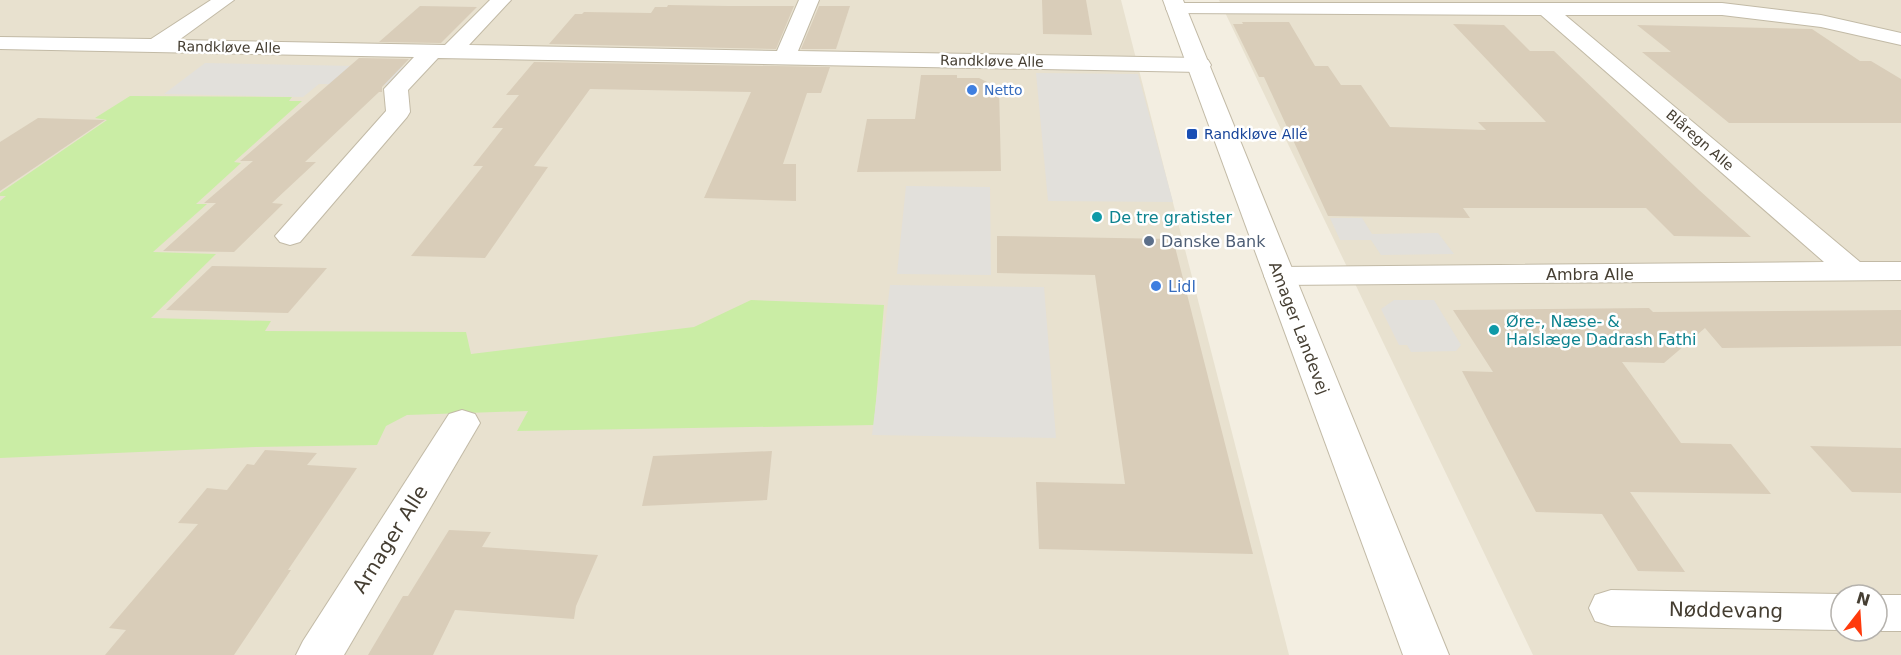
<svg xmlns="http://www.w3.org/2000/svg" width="1901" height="655" viewBox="0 0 1901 655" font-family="'DejaVu Sans',sans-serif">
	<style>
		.residential { fill: #e8e1cf; fill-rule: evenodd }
		.green { fill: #caeda5 }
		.parking { fill: #e2e0db }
		.building { fill: #d9cdb9 }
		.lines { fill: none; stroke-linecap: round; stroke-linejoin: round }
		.minor-casing { stroke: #c2baa6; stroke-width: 2 }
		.tertiary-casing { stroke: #c2baa6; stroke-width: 2 }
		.minor { fill: #fff; fill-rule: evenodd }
		.tertiary { fill: #fff; fill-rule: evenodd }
		.shop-dot { fill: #3f7fe0; stroke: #fff; stroke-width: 2 }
		.transit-dot { fill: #1a4fb4; stroke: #fff; stroke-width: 2 }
		.culture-dot { fill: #0f9aa8; stroke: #fff; stroke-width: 2 }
		.service-dot { fill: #5c6f8a; stroke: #fff; stroke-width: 2 }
		.labels { text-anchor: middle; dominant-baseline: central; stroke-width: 5; stroke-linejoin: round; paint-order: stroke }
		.far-street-label { font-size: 14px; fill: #453e32; stroke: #fff }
		.far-shop-label { font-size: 14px; fill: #366cbe; stroke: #fff; text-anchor: start }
		.far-transit-label { font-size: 14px; fill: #164399; stroke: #fff; text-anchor: start }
		.culture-label { font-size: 16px; fill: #0d838f; stroke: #fff; text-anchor: start }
		.service-label { font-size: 16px; fill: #4e5e75; stroke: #fff; text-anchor: start }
		.street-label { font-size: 16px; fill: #453e32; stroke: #fff }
		.shop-label { font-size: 16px; fill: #366cbe; stroke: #fff; text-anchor: start }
		.near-street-label { font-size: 20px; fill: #453e32; stroke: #fff }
	</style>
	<rect width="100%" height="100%" fill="#f3eee1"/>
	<g class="residential">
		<path d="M0,0H1121L1289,655H0Z"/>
		<path d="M1219,0H1901V655H1533ZM1841,595H1877V631H1841Z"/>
	</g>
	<path class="green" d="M130,96L292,97L289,101H302L234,162L241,163L196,204H207L153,252L216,254L151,318L271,321L265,331L466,332L471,354L694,327L751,300L884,305L874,425L517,431L528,411L407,415L386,426L377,445L255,447L0,458V201L6,196H0V193L107,120L95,118Z"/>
	<g class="parking">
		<path d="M205,63L407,67L387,85L319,84L303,97L164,94Z"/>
		<path d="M1036,73L1138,74L1173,202L1048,201Z"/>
		<path d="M906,186L990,187L991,275L897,274Z"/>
		<path d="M1330,218H1362L1372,234L1438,233L1454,254L1381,255L1371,240H1340Z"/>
		<path d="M890,285L1044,287L1056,438L872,435Z"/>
		<path d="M1394,300H1434L1461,345L1456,351L1411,352L1407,345H1399L1381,309Z"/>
	</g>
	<g class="building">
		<path d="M1042,0H1086L1092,35L1043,34Z"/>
		<path d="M668,5L728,6H794L776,49L549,44L575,14H582L584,12L651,13L655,7H667Z"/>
		<path d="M420,6L477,7L441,43L379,42Z"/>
		<path d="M819,6H850L836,49H801Z"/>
		<path d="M1242,22H1289L1315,66H1328L1341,85H1361L1390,127L1486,130L1478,122H1546L1453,24L1504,25L1530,51H1554L1699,190L1751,237L1674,236L1646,208H1463L1470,218L1328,216L1264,77H1259L1233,24H1243Z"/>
		<path d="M1637,25L1812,29L1860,61H1871L1901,79V123H1729L1642,52H1671Z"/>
		<path d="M359,58L409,59L382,87V92H379L305,162H316L272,203L283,204L234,252L163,251L216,203H204L253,161H240Z"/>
		<path d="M534,62L830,67L821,93H807L783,164H796V201L704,198L751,92L590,89L534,166L548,167L485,258L411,256L483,166H473L503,128H492L519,95H506Z"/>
		<path d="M921,75H957V78H979L999,88L1001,171L857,172L867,119H915Z"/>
		<path d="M38,118L105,120L0,191V142Z"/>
		<path d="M997,236L1173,239L1253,554L1039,549L1036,482L1125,484L1095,275L997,273Z"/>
		<path d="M212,266L327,268L288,313L166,310Z"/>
		<path d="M1649,308L1653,312L1901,310V346L1722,348L1705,328L1664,363L1622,362L1681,443L1731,444L1771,494L1630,492L1685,572L1638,571L1602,514L1536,512L1462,371L1493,372L1453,310Z"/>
		<path d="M1810,446L1901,448V493L1852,492Z"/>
		<path d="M265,450L317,453L307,465L357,468L288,570H291L234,655H105L126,630L109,628L198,524L178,523L207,488L227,490L247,464L254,465Z"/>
		<path d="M772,451L767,500L642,506L653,456Z"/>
		<path d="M449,530L491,532L482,547L598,555L576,606L574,619L455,610L433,655H368L403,596H408Z"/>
	</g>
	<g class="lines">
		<g class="minor-casing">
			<g id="minor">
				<path d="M211,0H234L179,40L445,45L490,0H511L469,45L777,51L799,0H819L798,51L1200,58L1208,60L1211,65L1208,70L1200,72L438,58L408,90L410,112L407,117L300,242L290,245L280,242L275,236L386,111L384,89L414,57L0,49V37L151,39Z"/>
				<path d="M1176,3H1722L1821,15L1901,33V45L1821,27L1722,15H1565L1860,262H1901V280L1279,285L1268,283L1264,276L1268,269L1279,267L1824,262L1541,15L1169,13L1166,9L1169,5Z"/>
				<path d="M462,410L475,414L480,423L344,655H296L303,641L449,414Z"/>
				<path d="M1611,590L1841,594L1845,595H1841V630L1611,626L1595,621L1589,608L1595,595Z"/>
				<rect x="1876" y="595" width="25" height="36"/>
			</g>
		</g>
		<g class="tertiary-casing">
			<path id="tertiary" d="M1163,0H1183L1449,655H1403Z"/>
		</g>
		<use href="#minor" class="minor"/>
		<use href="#tertiary" class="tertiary"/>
	</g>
	<g class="shop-dot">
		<circle cx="972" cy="90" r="6"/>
		<circle cx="1156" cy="286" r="6"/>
	</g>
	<rect class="transit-dot" x="1186" y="128" width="12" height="12" rx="3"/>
	<g class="culture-dot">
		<circle cx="1097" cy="217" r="6"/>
		<circle cx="1494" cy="330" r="6"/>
	</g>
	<circle class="service-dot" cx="1149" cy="241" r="6"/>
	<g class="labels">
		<g class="far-street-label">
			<text transform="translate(229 47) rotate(1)">Randkløve Alle</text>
			<text transform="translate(992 61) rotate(1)">Randkløve Alle</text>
			<text transform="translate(1700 140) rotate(41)">Blåregn Alle</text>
		</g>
		<g class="far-shop-label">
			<text x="984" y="90">Netto</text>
		</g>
		<g class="far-transit-label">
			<text x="1204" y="134">Randkløve Allé</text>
		</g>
		<g class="culture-label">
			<text x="1109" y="217">De tre gratister</text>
			<text x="1506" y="321">Øre-, Næse- &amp;<tspan x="1506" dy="18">Halslæge Dadrash Fathi</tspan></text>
		</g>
		<g class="service-label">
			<text x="1161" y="241">Danske Bank</text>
		</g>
		<g class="street-label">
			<text x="1590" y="274">Ambra Alle</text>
			<text transform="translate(1299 328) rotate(69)">Amager Landevej</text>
		</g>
		<g class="shop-label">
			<text x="1168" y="286">Lidl</text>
		</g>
		<g class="near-street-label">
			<text transform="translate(390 539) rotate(-58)">Arnager Alle</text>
			<text transform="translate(1726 610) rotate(1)">Nøddevang</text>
		</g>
	</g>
	<g transform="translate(1859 613) rotate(17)"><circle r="28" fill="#ffffff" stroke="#b5b2ad" stroke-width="1.5"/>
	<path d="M0-4.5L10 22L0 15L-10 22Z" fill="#ff3a0c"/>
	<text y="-9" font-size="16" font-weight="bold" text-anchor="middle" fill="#453e32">N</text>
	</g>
</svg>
